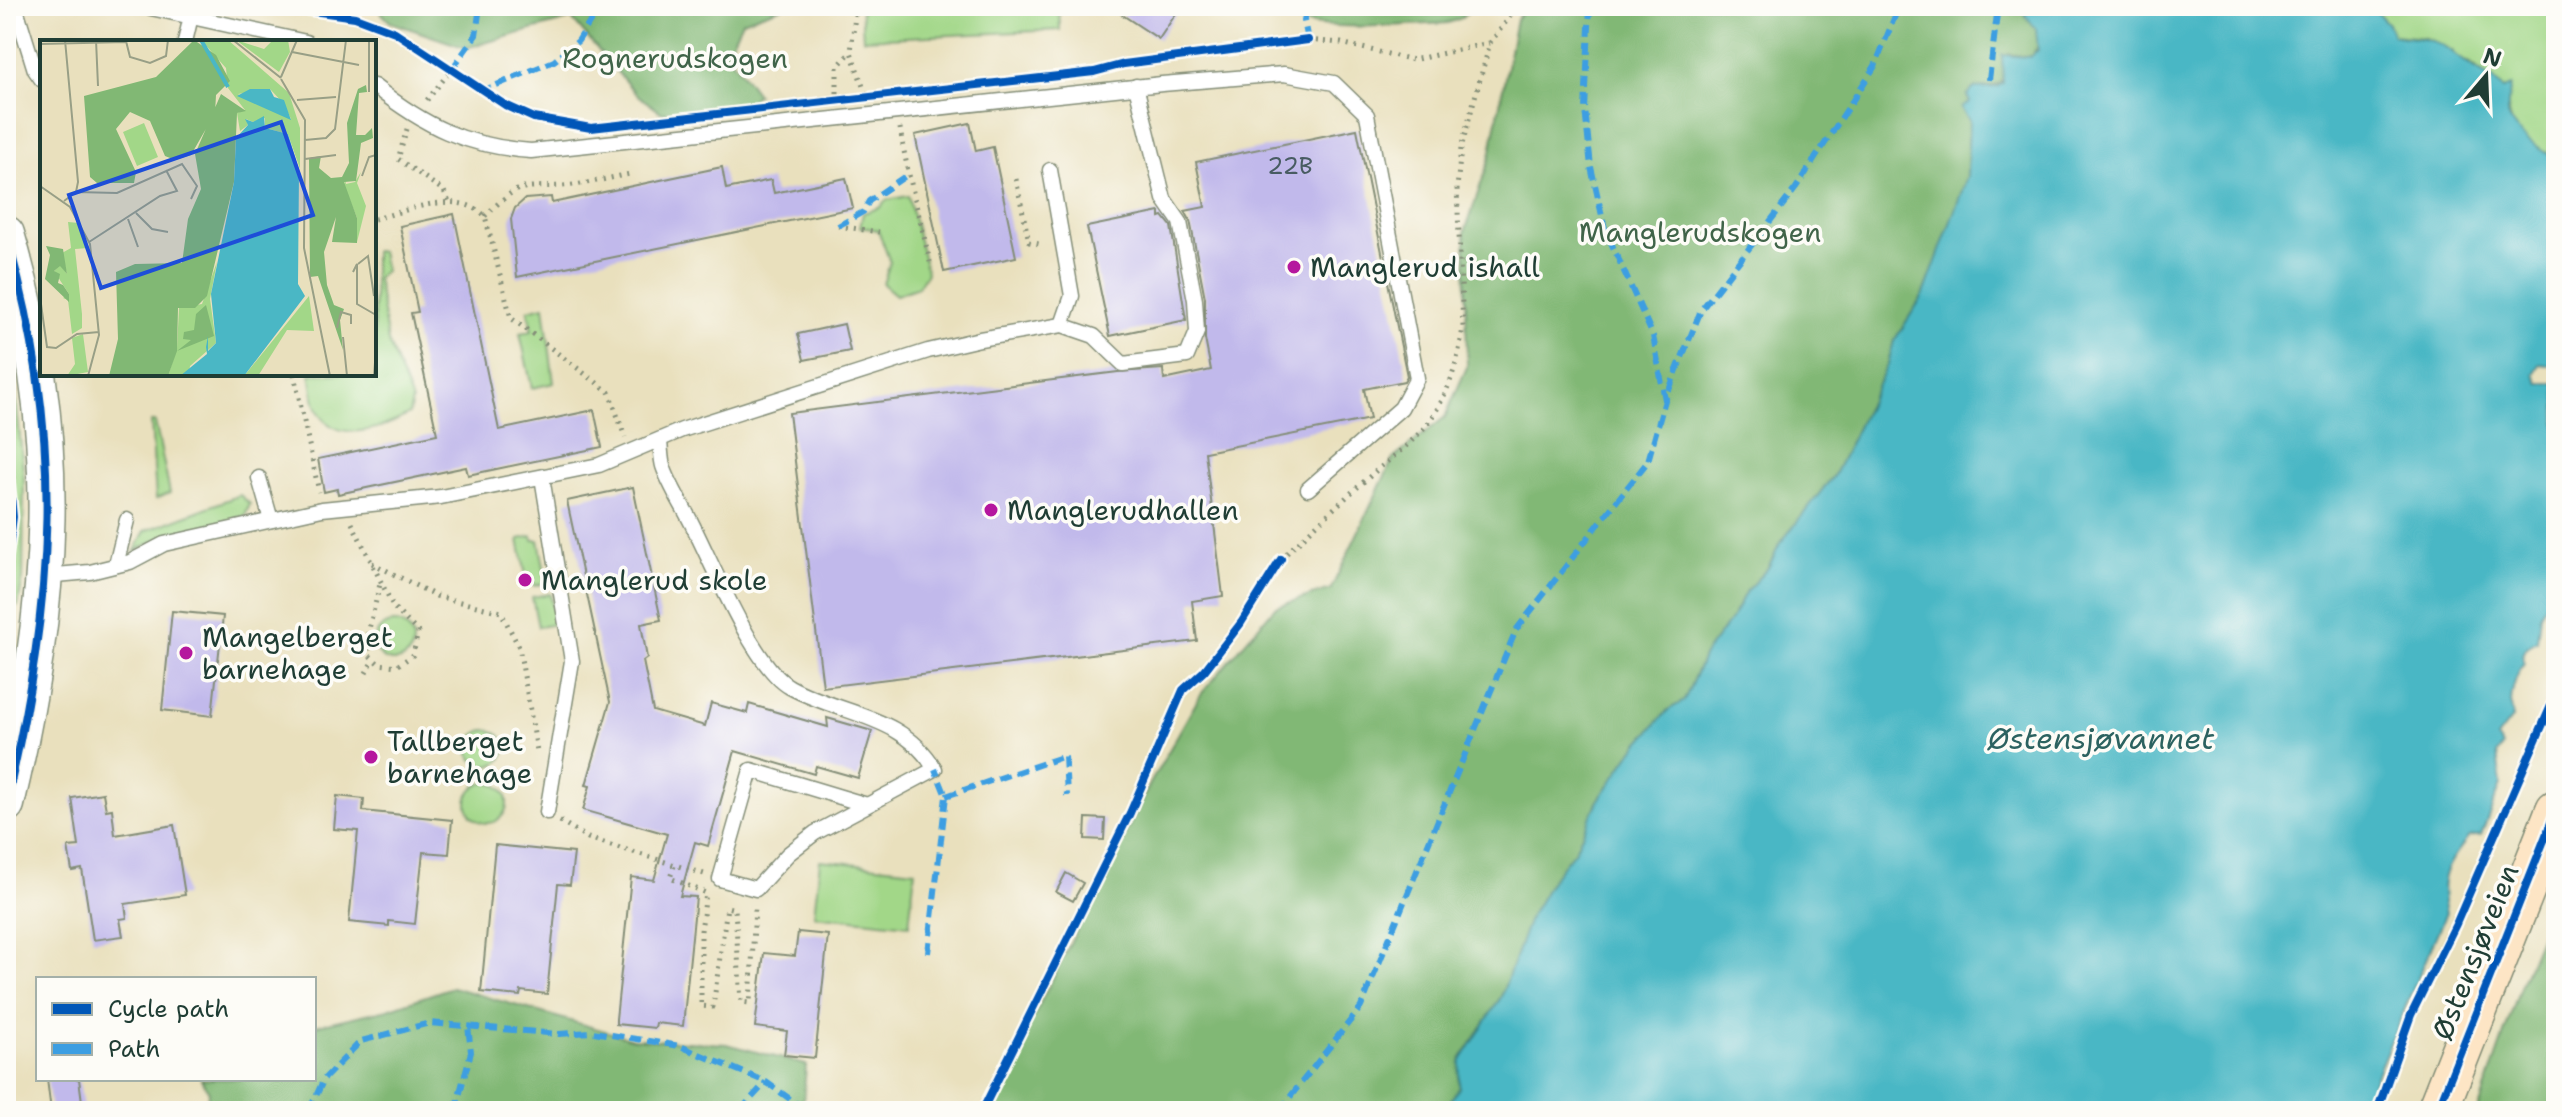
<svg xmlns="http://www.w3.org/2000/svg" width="2562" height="1117" viewBox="0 0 2562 1117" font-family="'Shantell Sans',sans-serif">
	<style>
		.green { fill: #a2d788; stroke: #608a5e; stroke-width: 2 }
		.forest { fill: #81b874; stroke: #507a54; stroke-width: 2 }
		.water { fill: #4ab7c5; stroke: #347a7c; stroke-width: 2 }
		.building { fill: #c1b9eb }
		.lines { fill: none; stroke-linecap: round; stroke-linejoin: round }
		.service-casing { stroke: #848e78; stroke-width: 17 }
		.tertiary-casing { stroke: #848e78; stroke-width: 39 }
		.secondary-casing { stroke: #848e78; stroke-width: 43 }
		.path { stroke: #848e78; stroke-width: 5; stroke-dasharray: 2 6; stroke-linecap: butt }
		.service { stroke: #fff; stroke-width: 14 }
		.tertiary { stroke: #fff; stroke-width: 36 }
		.secondary { stroke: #fde5c5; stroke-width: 40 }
		.quiet { stroke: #3c9ee2; stroke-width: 6; stroke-dasharray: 12 6; stroke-linecap: butt }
		.cycleway-casing { stroke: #fdfcf7; stroke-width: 13 }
		.cycleway { stroke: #0057b8; stroke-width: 8 }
		.poi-dot { fill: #b5179e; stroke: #fdfcf7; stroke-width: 3 }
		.labels { text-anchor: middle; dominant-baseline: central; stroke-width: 7; stroke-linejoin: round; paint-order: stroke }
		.number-label { font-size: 24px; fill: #485c62 }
		.park-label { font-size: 28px; fill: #406449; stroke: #fdfcf7 }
		.poi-label { font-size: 28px; fill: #1f3d34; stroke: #fdfcf7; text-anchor: start }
		.street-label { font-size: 28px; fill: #1f3d34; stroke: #fdfcf7 }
		.water-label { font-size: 30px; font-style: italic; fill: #2c6260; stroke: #fdfcf7 }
		.inset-river { fill: none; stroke: #4ab7c5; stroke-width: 4 }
		.inset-road { fill: none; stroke: #989f86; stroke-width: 2 }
		.view { fill: #1d4ed8; fill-opacity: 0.15; stroke: #1d4ed8; stroke-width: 4 }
		.inset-edge { fill: none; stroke: #1f3d34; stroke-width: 4 }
	</style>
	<rect width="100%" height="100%" fill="#fdfcf7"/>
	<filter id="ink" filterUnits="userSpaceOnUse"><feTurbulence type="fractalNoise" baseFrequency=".0125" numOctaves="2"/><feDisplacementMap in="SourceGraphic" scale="16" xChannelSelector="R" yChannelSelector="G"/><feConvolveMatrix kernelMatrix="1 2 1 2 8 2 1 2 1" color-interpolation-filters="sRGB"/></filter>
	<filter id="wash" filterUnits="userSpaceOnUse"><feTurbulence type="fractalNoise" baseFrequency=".006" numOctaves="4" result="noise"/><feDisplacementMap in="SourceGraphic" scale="32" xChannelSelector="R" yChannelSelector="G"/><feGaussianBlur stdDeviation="1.8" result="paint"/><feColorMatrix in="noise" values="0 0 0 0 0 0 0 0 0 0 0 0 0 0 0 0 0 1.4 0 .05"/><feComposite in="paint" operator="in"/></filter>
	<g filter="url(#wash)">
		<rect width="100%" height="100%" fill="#e9e0bd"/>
		<g class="green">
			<path d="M861,6H1059L1060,30L863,39Z"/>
			<path d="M2371,6H2556V156L2536,149L2514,132L2503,89L2468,62L2459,61L2453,51L2426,38L2393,35L2388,24Z"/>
			<path d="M908,196L927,273L918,287L896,295L883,284L890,262L878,230L860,227L863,213L879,208L887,200Z"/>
			<path d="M374,251L381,252L385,271L377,278L388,342L412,401L409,414C382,430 330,447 316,405C313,396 312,384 310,374H374Z"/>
			<path d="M544,306L554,383L532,388L520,333L532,331L528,310Z"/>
			<path d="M6,353L12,354L24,479L23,578L18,606L6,605Z"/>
			<path d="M151,422H155L170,493L156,499Z"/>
			<path d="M240,495L250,504L245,516L162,537L135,551L145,531Z"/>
			<path d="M532,536L533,540H539L547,583L534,586L533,581L527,582L519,539Z"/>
			<path d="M550,594L556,624L538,627L532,597Z"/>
			<circle cx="394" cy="642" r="19"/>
			<circle cx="487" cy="748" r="18"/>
			<circle cx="487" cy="803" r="20"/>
			<path d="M820,860L915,870L909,925L814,915Z"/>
		</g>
		<g class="forest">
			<path d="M375,6H785L742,21L727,53L757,94L748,104L662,113L636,94L572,19L466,48L390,22Z"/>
			<path d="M1262,6H1473L1462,18L1448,23C1404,25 1293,36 1262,6Z"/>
			<path d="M1528,6H2019L2036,29L2039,45L2030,57L2009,54C2002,85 2007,86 1974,88L1967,96L1970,102L1967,177L1947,233L1924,294L1894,341L1888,364L1834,475L1779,545L1768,568L1746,591L1732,618L1704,655L1684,701L1668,710L1634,749L1598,801L1575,850L1552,879L1529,920L1501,997L1460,1061L1459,1088L1443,1111H986L1151,782L1201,694L1275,607L1331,589L1393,459L1445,417L1467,367L1465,232L1490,157L1516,19Z"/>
			<path d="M2556,899V1111H2478L2521,984Z"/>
			<path d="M452,987L633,1039L727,1044L806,1065L803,1106L814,1111H203L209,1092L201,1079H314V1026L388,1009Z"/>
		</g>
		<path class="water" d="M2019,6H2371L2388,24L2393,35C2409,39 2426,36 2442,45C2459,55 2471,70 2492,78L2503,89L2511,86C2504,115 2507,124 2529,141C2538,147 2545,155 2556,156V366L2540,364L2534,374L2539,383H2556V585L2540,614L2537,641L2525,648L2522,655L2525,664C2514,675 2508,701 2513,717L2497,738L2503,746L2497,754L2501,785L2481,835L2469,837C2447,865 2438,877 2446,913L2361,1111H1443L1459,1088L1460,1062L1501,997L1529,919L1552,879L1575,850L1598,801L1634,749L1668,710L1684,701L1704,655L1732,618L1746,591L1768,568L1779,545L1834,475L1888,364L1894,341L1924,294L1967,177L1969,120L1961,108L1970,102L1967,96L1974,88L1997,87L2003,83L2002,55L2030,57L2038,50L2036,29Z"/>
		<g id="blocks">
			<g class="building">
				<path d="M1109,6H1181L1159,39Z"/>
				<path d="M970,123L976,151L993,147L1016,257L944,272L915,135Z"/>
				<path d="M1357,129L1407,376L1404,381L1364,389L1370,419L1205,452L1223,596L1192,601L1197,641L823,687L789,413L1118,372L1163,369L1164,380L1211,370L1205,339V298L1190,220L1185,211L1205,207L1196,162Z"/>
				<path d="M722,167L726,189L771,180L774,193L846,178L853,208L517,277L511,219L515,208L525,199L551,197L552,203Z"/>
				<path d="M1160,212V217L1163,216L1171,226L1186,320L1110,336L1087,227Z"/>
				<path d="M454,214L499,430L594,410L602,447L468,475L466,467L338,494L337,489L324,492L318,459L437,434L411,313L418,312L400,226Z"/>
				<path d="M844,324L850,351L804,360L798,334Z"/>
				<path d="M633,487L661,620L641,624L647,658L643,661L653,711L705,726L711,703L747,713L749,704L828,727L827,718L872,731L858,778L816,766L814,774L735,751L708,846L695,842L680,896L696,897L683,1026L656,1023L655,1028L616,1024V1019L631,877L654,880L667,834L583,810L590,786L586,785L610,702L567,501Z"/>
				<path d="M172,611L223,616L212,716L162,710Z"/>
				<path d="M103,793L106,810L112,809L115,835L174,825L185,895L125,904L127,918L120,919L123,936L93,940L82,869L72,871L68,847L79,846L72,798Z"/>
				<path d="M337,796L364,799L363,811L452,820L449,854L423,852L415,924L389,921V926L349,922L358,831L334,829Z"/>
				<path d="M1086,818L1105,819L1104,840L1085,839Z"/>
				<path d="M495,845L574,853L570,885L558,884L547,994L521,991L520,996L481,992Z"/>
				<path d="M1066,873L1083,883L1073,901L1056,892Z"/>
				<path d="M798,932L828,935L815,1058L784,1055L787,1031L755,1027L764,953L795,956Z"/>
				<path d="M47,1079H79L83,1109L51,1111Z"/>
			</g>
		</g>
	</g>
	<g filter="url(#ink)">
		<use href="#blocks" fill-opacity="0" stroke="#848e78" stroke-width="2"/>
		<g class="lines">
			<g class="service-casing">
				<g id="service">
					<path d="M142,6L306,42"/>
					<path d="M18,15L35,70L42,80"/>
					<path d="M185,42L191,16"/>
					<path d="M374,86C426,127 465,146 531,151L1162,84L1284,74L1334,83L1367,115L1417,378L1401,408L1308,489"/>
					<path d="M1050,170L1072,296L1062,325"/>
					<path d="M660,442C661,450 661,459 663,466C670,487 684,507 693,526C713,565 754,667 790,687C840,715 903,714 935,769L815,833L788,854L756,889L720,879L751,770L867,805"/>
					<path d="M542,477L572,661L547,812"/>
					<path d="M259,478L271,520"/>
					<path d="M116,565L127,520"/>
					<path d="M45,576L90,572L130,562L164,544L322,509L441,497L599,465L682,430L928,351L980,339L1062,325L1094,336L1123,364L1187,356L1197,332L1195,300L1180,222L1164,199L1136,86"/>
				</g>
			</g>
			<g class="tertiary-casing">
				<path id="tertiary" d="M6,234C66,438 54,599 6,804"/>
			</g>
			<g class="secondary-casing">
				<path id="secondary" d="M2437,1111L2556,810"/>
			</g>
			<g class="path">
				<path d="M856,6L851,52L867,98"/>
				<path d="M1308,40L1341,43L1413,60L1489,43"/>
				<path d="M427,100L452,69"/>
				<path d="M837,101V67L851,52"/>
				<path d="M900,128C907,174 920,217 930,262"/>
				<path d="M407,129L398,159L444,191L449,202"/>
				<path d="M1016,179L1029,242L1044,245"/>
				<path d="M485,216C520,182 517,188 562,186C584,185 608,178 630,174"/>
				<path d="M374,219C409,211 456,188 485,216L511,318L609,392L625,437"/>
				<path d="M838,226L879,232"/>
				<path d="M294,374L319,492"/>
				<path d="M352,523L394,608L418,632L413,655L397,666L379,664L369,655L368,633L381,580"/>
				<path d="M1281,559C1312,528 1344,499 1377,470C1395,455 1416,440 1430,420C1449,394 1459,358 1463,327L1457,188L1461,148L1490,43L1518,6"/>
				<path d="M6,562L8,563"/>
				<path d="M372,563L436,596L501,612L519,647L537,751"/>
				<path d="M366,673L373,660"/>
				<path d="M560,821L588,838L704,874"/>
				<path d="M674,866L670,878L706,893L701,931V1006L713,1007L727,907L735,909L741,1002L750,1003L755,906"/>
			</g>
			<use href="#service" class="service"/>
			<use href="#tertiary" class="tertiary"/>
			<use href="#secondary" class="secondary"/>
			<g class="quiet">
				<path d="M716,6L718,11L732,6"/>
				<path d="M1590,6L1585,109L1591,167L1605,229L1653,336L1665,400"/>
				<path d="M1308,40L1304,21L1308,6"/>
				<path d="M452,69L476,35L480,6"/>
				<path d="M1989,80L1998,6"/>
				<path d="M480,92L554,61L578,41L600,6"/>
				<path d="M838,226L863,212L869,201L907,175"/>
				<path d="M946,796L1065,756L1067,796"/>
				<path d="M928,953L946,796L935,769"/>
				<path d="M309,1111L324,1079L361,1041L430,1023L559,1034L593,1032L680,1046L766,1082L807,1111"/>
				<path d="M455,1111L471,1052L468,1026"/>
				<path d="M740,1111L766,1082"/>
				<path d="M1279,1111L1361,1007L1516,630L1648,461L1665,400L1701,310L1796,188L1875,66L1899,6"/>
			</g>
			<g class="cycleway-casing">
				<g id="cycleway">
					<path d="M277,6L355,17L395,32L505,105L534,118L591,128L1094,72L1124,64L1308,40"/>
					<path d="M6,234C66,438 54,599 6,804"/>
					<path d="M6,448L13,517L6,568"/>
					<path d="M982,1111L1130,813L1183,690L1204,671L1241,623L1281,559"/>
					<path d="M2377,1111L2411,1015L2456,924L2556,694"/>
					<path d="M2437,1111L2556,810"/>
				</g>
			</g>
			<use href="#cycleway" class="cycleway"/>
		</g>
	</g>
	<g class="poi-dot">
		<circle cx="1294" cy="267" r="8"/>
		<circle cx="991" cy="510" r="8"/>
		<circle cx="525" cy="580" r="8"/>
		<circle cx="186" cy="653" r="8"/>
		<circle cx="371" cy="757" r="8"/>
	</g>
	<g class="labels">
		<g class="number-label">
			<text x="1290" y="166">22B</text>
		</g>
		<g class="park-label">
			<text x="675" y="58">Rognerudskogen</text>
			<text x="1700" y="232">Manglerudskogen</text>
		</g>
		<g class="poi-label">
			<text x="1310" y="267">Manglerud ishall</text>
			<text x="1007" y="510">Manglerudhallen</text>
			<text x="541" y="580">Manglerud skole</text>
			<text x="202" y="637">Mangelberget<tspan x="202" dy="32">barnehage</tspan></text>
			<text x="387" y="741">Tallberget<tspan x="387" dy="32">barnehage</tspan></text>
		</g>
		<g class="street-label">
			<text transform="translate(2475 952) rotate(-68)">Østensjøveien</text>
		</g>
		<g class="water-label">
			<text x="2101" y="738">Østensjøvannet</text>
		</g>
	</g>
	<g transform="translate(40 40)">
		<rect width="336" height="336" fill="#e9e0bd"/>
		<path d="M161,0H188L249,53L260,88V129L248,94L225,88V78L213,82L206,79L208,85L200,91L197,73L205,70L188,48L186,28ZM230,49L244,64L251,79L198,54ZM196,0L224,9L233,0H248L250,12L239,32ZM104,83L118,117L97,126L83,92ZM321,132L317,143L326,166L317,202V178L304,145L305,139L306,144L315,142ZM28,182L39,183L48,208L35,209L42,274V288L32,294L28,260L23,258L29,254L14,231L20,225L27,234L22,213L31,208ZM177,222L170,259L176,303L150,326L149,334L128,336L137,308L139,268L162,264ZM269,256L274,291L247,290L218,336H204ZM43,294L48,332L27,336L35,324L32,298Z" fill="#a2d788" fill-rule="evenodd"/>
		<path d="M154,0L176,15L190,41L176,55L175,73L151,115L135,120L125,116L110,81L90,72L76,89L96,132L94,143H57L50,137L44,56L116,37ZM326,45L327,52L319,53L316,95H325L332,88L333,98L321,103L316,141L304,142L317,178V203L292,202L296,177L284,212L287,245L294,265L304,269L300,280L303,310L278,236L270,237L269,118L281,116L279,128L291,138L302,137L309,123L307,83L318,49ZM181,54L206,71L197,73L194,142L167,256L155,268H138L137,311L128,336H69L78,299L76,232L95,224L142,223L148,179L161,149L155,114ZM6,206L23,209L27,234L20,226L14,231L20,234L18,243L23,245L29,254V262L5,239L10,215ZM166,265L174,296L137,311L151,300L143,299L144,292L154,290L156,274Z" fill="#81b874"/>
		<path d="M210,49H230L234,57L244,60L251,80L197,56ZM224,76L225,88L248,94L259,130L258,244L265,256L204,336H140L167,314L166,307L168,296V311L176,303L171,254L194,142L196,98L208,85L205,79L213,82Z" fill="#4ab7c5"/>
		<path class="inset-river" d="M161,0L188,47"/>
		<path class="inset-road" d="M56,0L58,46M193,0L241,38M86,1L90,17L110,23L126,16L128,0M0,4L86,2M252,12L319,25M336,17V69M241,37L257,0M241,39L265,80L264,208L290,336M329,52V0M257,60L296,57M265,100L286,98L295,89L306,0M265,119L296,115M322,136L329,117L336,115M0,146L30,167L50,204L59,295L48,336M36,152L77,153L142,124L157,146L151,159M24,161L36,152L38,142L25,0M96,173L112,189L128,192M88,179L98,207M49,202L120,156L137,151L126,130M318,224L328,216L334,256M313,232L317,224V264L336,275M0,257L7,307L16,308L37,294L59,292M297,288L301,272L311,275V284M303,297L307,336M334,336L336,309"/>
		<path class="view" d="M241,82L273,175L61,248L29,155Z"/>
		<rect width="336" height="336" class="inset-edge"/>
	</g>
	<rect width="2562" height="1117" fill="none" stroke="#fdfcf7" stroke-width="32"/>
	<rect x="36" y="977" width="280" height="104" fill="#fdfcf7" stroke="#a4b0a9" stroke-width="2"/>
	<rect x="52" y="1003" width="40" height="12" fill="#0057b8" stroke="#a4b0a9" stroke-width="2"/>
	<text x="108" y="1017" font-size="24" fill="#1f3d34">Cycle path</text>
	<rect x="52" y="1043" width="40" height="12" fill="#3c9ee2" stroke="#a4b0a9" stroke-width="2"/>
	<text x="108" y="1057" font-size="24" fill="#1f3d34">Path</text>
	<g transform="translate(2486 76) rotate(19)" stroke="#fdfcf7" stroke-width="6" paint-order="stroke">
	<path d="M0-6L14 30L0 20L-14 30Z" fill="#1f3d34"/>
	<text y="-12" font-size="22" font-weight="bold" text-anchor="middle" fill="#1f3d34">N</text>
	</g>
</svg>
